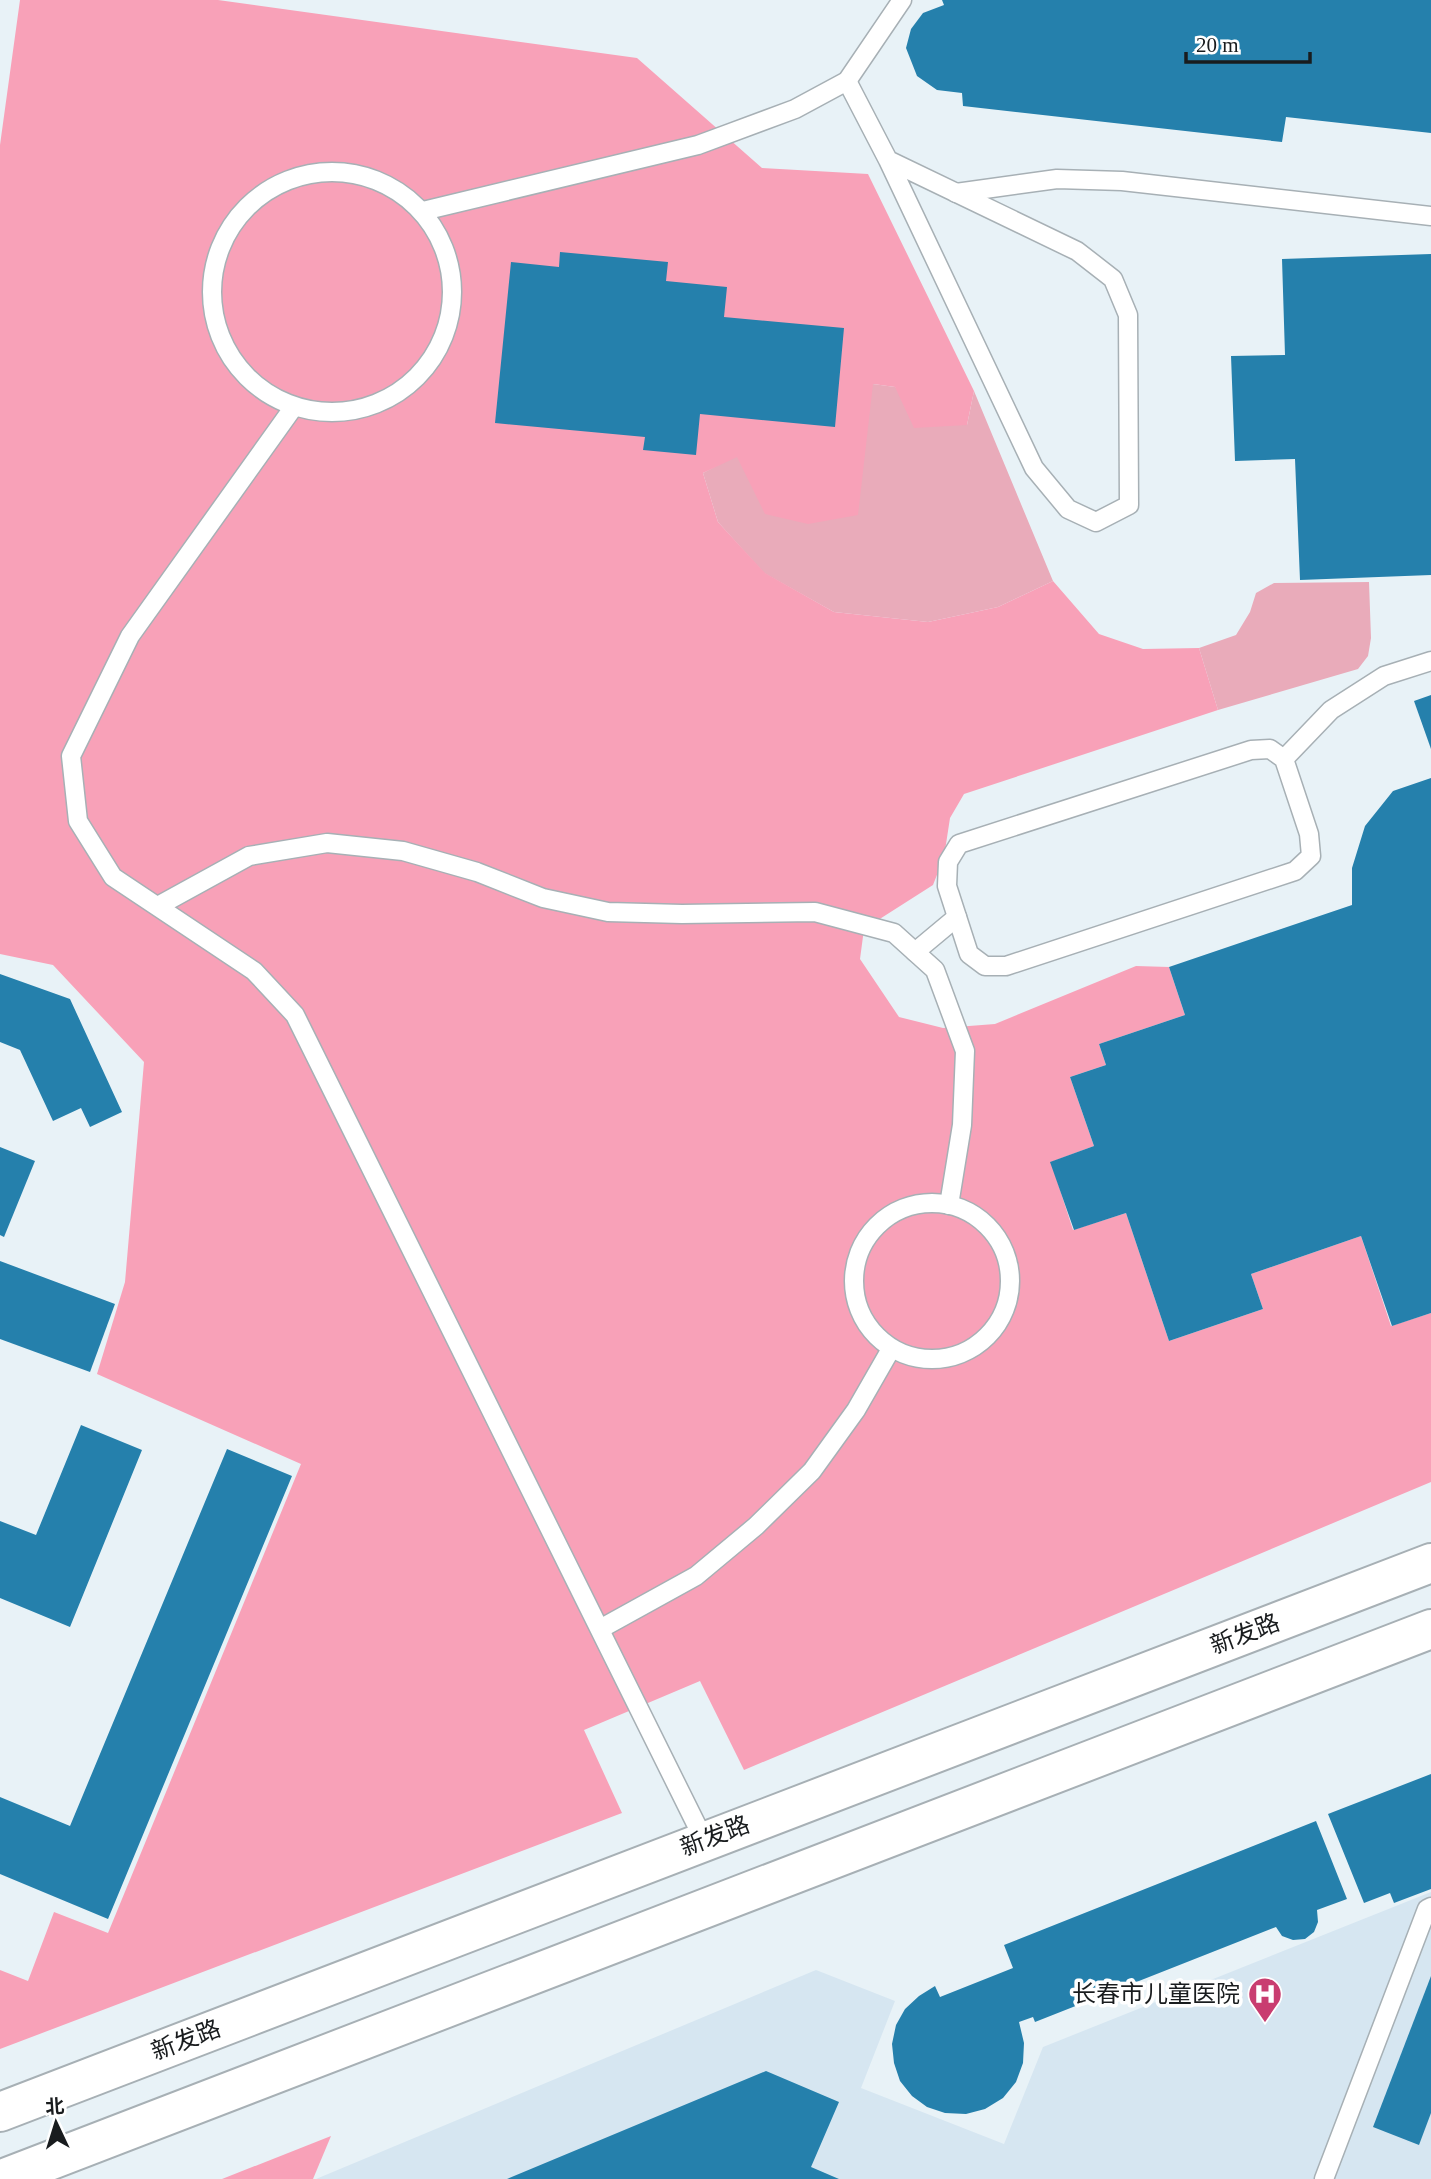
<svg xmlns="http://www.w3.org/2000/svg" width="1431" height="2179" viewBox="0 0 1431 2179" font-family="'Times New Roman','Noto Sans SC',serif">
	<style>
		.built { fill: #d6e6f1 }
		.green { fill: #e9abba }
		.forest { fill: #f8a1b8 }
		.building { fill: #2580ac }
		.lines { fill: none; stroke-linecap: round; stroke-linejoin: round }
		.service-casing { stroke: #a7b0b5; stroke-width: 21 }
		.secondary-casing { stroke: #a7b0b5; stroke-width: 42 }
		.service { stroke: #fff; stroke-width: 18 }
		.secondary { stroke: #fff; stroke-width: 38 }
		.labels { text-anchor: middle; dominant-baseline: central; stroke-width: 7; stroke-linejoin: round; paint-order: stroke }
		.street-label { font-size: 24px; fill: #191c1e; stroke: #fff }
		.poi-label { font-size: 24px; fill: #191c1e; stroke: #fff; text-anchor: end }
	</style>
	<rect width="100%" height="100%" fill="#e8f2f7"/>
	<path class="built" d="M1431,1892V2179H316L816,1970L895,2001L861,2088L1004,2144L1043,2047Z"/>
	<g class="green">
		<path d="M873,384L895,387L967,425L974,391L1053,581L998,607L928,622L834,612L764,573L718,522L703,473Z"/>
		<path d="M1369,582L1371,638L1368,656L1358,669L1218,710L1199,648L1236,635L1250,612L1256,593L1274,583Z"/>
	</g>
	<g class="forest">
		<path d="M20,0H218L637,58L762,168L868,174L974,391L967,425L914,428L895,387L873,384L858,515L808,524L765,514L737,457L703,473L718,522L765,573L834,612L928,622L998,607L1053,581L1099,634L1143,649L1199,648L1218,710L964,794L950,818L944,857L933,885L864,929L860,959L899,1017L943,1028L995,1024L1136,966L1169,967L1185,1015L1099,1044L1106,1065L1070,1077L1094,1146L1051,1162L1073,1230L1126,1213L1169,1341L1263,1309L1251,1274L1361,1236L1391,1326L1431,1313V1482L744,1770L700,1681L584,1730L622,1813L0,2049V1970L28,1981L54,1912L108,1933L301,1464L97,1374L125,1282L144,1062L53,965L0,954V145Z"/>
		<path d="M331,2136L313,2179H222Z"/>
	</g>
	<g class="building">
		<path d="M942,0H1431V133L1286,117L1282,142L963,106L962,93L937,90L917,76L906,48L911,29L923,13L944,5Z"/>
		<path d="M560,252L668,262L666,281L727,287L724,317L844,328L835,427L700,414L696,455L643,450L645,437L495,423L511,262L559,267Z"/>
		<path d="M1431,254V575L1300,580L1295,459L1235,461L1231,356L1285,355L1282,259Z"/>
		<path d="M1431,695V749L1414,701Z"/>
		<path d="M1431,778V1313L1392,1326L1361,1236L1251,1274L1263,1309L1169,1341L1126,1213L1074,1230L1050,1162L1094,1146L1070,1077L1106,1065L1099,1044L1185,1015L1169,967L1352,905V868L1365,826L1393,791Z"/>
		<path d="M0,974L70,999L122,1112L90,1127L81,1108L53,1121L20,1050L0,1042Z"/>
		<path d="M0,1147L35,1161L4,1237L0,1235Z"/>
		<path d="M0,1261L115,1304L90,1372L0,1339Z"/>
		<path d="M81,1425L142,1450L70,1627L0,1598V1521L36,1535Z"/>
		<path d="M227,1449L292,1476L108,1919L0,1874V1797L70,1826Z"/>
		<path d="M1431,1774V1889L1394,1903L1390,1893L1364,1903L1328,1814Z"/>
		<path d="M1316,1821L1347,1899L1317,1910L1318,1922L1314,1932L1305,1939L1293,1940L1282,1936L1276,1927L1035,2022L1033,2017L1019,2022L1024,2043L1023,2063L1016,2082L1003,2098L985,2109L966,2114L945,2113L927,2107L912,2096L900,2081L894,2063L892,2044L896,2025L905,2009L919,1996L935,1986L940,1997L1013,1968L1004,1945Z"/>
		<path d="M1431,1976V2113L1419,2145L1373,2127Z"/>
		<path d="M766,2071L839,2102L811,2167L839,2179H507Z"/>
	</g>
	<g class="lines">
		<g class="service-casing">
			<g id="service">
				<path d="M847,81L888,160L1034,468L1068,509L1096,522L1129,505L1128,315L1113,279L1077,251L888,160"/>
				<circle cx="332" cy="292" r="120"/>
				<path d="M956,193L1057,179L1122,181L1431,216"/>
				<path d="M423,211L698,145L795,109L847,81L902,0"/>
				<path d="M293,408L130,636L71,756L78,821L113,877L254,971L295,1015L704,1840"/>
				<path d="M1270,749L1284,759L1309,834L1311,856L1295,871L1006,966H985L969,954L947,886L948,862L959,844L1251,750Z"/>
				<path d="M1284,759L1331,710L1384,676L1431,661"/>
				<path d="M158,906L249,856L327,843L403,851L477,872L543,898L608,912L682,914L815,912L894,933L935,970L965,1051L962,1125L949,1205"/>
				<path d="M915,952L957,917"/>
				<circle cx="932" cy="1281" r="78"/>
				<path d="M600,1629L696,1576L756,1526L812,1471L856,1410L891,1349"/>
				<path d="M1324,2179L1427,1909L1431,1907"/>
			</g>
		</g>
		<g class="secondary-casing">
			<g id="secondary">
				<path d="M0,2112L1431,1563"/>
				<path d="M2,2179L1431,1629"/>
			</g>
		</g>
		<use href="#service" class="service"/>
		<use href="#secondary" class="secondary"/>
	</g>
	<defs>
		<g id="hospital-pin" transform="scale(1.75)"><path d="M0 17L-7.5 6A9.5 9.5 0 1 1 7.5 6Z" fill="#c93d70" stroke="#fff"/><path d="M-5-5h3v3.5h4V-5h3V5h-3V1.5h-4V5h-3Z" fill="#fff"/></g>
	</defs>
	<g fill-rule="evenodd">
		<use href="#hospital-pin" x="1265" y="1994"/>
	</g>
	<g class="labels">
		<g class="street-label">
			<text transform="translate(1245 1634) rotate(-21)">新发路</text>
			<text transform="translate(715 1836) rotate(-21)">新发路</text>
			<text transform="translate(186 2040) rotate(-21)">新发路</text>
		</g>
		<g class="poi-label">
			<text x="1240" y="1994">长春市儿童医院</text>
		</g>
	</g>
	<g transform="translate(56 2123) rotate(356)" stroke="#ffffff" stroke-width="5" paint-order="stroke">
	<path d="M0-5L12 26L0 18L-12 26Z" fill="#191c1e"/>
	<text y="-10" font-size="19" font-weight="bold" text-anchor="middle" fill="#191c1e">北</text>
	</g>
	<path d="M1186 52v10h124v-10" fill="none" stroke="#191c1e" stroke-width="3.5"/>
	<text x="1196" y="52" font-size="21" fill="#191c1e" stroke="#ffffff" stroke-width="5" paint-order="stroke">20 m</text>
</svg>
